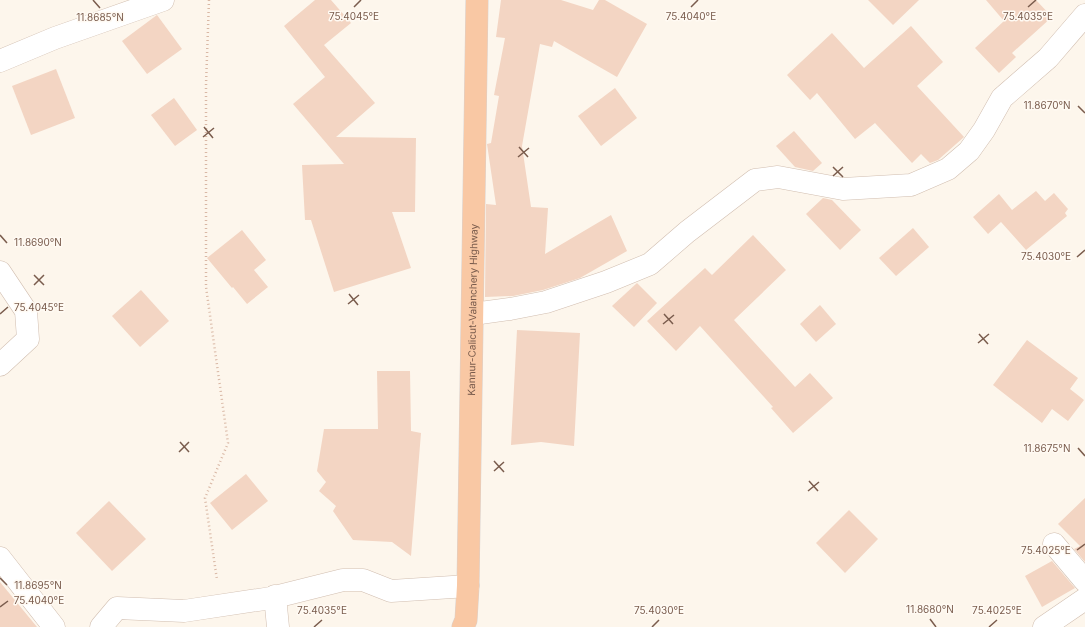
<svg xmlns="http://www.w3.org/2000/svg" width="1085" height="627" viewBox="0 0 1085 627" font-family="Inter,sans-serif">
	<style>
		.building { fill: #f3d5c3 }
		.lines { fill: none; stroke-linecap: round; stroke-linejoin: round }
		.minor-casing { stroke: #d1beb0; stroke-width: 23 }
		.trunk-casing { stroke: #dad1cd; stroke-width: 23 }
		.path { stroke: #d9b8a5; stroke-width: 2.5; stroke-dasharray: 1 3; stroke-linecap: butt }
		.minor { stroke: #fff; stroke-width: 22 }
		.trunk { stroke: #f9c8a4; stroke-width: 22 }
		.ticks { fill: none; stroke: #7a5c4d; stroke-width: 1.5 }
		.labels { text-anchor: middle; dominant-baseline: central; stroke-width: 3; stroke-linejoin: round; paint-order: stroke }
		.street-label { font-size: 10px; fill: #7a5c4d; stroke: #fffaf3 }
		.ticks-label { font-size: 10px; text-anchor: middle; fill: #7a5c4d; stroke: #fffaf3; stroke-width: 3; stroke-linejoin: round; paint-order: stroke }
	</style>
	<rect width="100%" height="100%" fill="#fdf6ec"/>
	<g class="building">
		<path d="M315,0H331L351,23L324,45L375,103L336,137L416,138L415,212H392L411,268L334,292L311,220H305L302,165L344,164L293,104L325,77L284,26Z"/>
		<path d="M501,0H561L593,10L599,0H605L647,24L617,77L554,41L552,47L540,44L522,146L531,207L548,208L545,254L611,215L627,251L580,278L543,290L513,296L485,297L486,204L496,205L487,144L491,143L499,96L494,95L505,38L496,37Z"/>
		<path d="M868,0H919L893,25Z"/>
		<path d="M986,0H1036L1052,17L1012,53L1016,57L999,73L975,48L1004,21Z"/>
		<path d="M157,15L182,49L147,74L122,41Z"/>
		<path d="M911,26L943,62L917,86L964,137L938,160L930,163L921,154L912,163L875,123L855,139L817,93L810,100L787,75L832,33L864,68Z"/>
		<path d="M56,69L75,118L31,135L12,86Z"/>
		<path d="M615,88L637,118L601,146L578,116Z"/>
		<path d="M174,98L197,130L175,146L151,115Z"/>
		<path d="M794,131L822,163L813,171L795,167L776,146Z"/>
		<path d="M1036,191L1045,201L1054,193L1068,209L1065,213L1067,216L1026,250L1001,222L988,234L973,217L999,194L1012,210Z"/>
		<path d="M823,198L832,200L861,230L840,250L806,214Z"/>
		<path d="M913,228L929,247L896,276L879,258Z"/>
		<path d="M242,230L266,260L254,270L268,287L247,304L233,287L232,288L207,258Z"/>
		<path d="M753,235L786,270L734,320L795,387L810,373L833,398L793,433L771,408L773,407L700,326L676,351L647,321L705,268L712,275Z"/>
		<path d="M637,283L657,303L634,327L612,306Z"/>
		<path d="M141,290L169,321L140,347L112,316Z"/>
		<path d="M820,305L836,324L816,342L800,324Z"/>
		<path d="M517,330L580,333L574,446L541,442L511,445Z"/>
		<path d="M1027,340L1078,378L1070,389L1084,400L1068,421L1052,409L1042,423L993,385Z"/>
		<path d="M377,371H410L411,431L421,433L411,556L392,542L353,540L333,511L336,506L319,491L326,482L317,471L324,429H378Z"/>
		<path d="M246,474L268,501L232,530L210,503Z"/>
		<path d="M1085,498V562L1074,549L1080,546L1058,524Z"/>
		<path d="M109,501L146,539L112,571L76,533Z"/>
		<path d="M849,510L878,539L845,573L816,543Z"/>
		<path d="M1052,561L1075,588L1042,607L1025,576Z"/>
		<path d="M0,582L37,627H0Z"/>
	</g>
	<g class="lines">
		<g class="minor-casing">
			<g id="minor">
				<path d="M0,61L55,38L163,0"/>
				<path d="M0,272L26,311L28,339L0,365"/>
				<path d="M473,314L510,309L546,302L606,282L650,264L687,232L755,180L778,177L843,189L911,185L948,169L969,151L984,130L1002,98L1048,58L1085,15"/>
				<path d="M1054,544L1085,581"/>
				<path d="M0,558L54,627"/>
				<path d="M275,596L278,627"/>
				<path d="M101,627L117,608L184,611L271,598L343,580H363L391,591L468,586"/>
				<path d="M1044,627L1085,599"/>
			</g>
		</g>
		<g class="trunk-casing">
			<g id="trunk">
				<path id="s1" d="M463,627L466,620L468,586L477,0"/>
			</g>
		</g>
		<path class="path" d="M209,0L206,85V287L228,443L205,498L217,580"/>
		<use href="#minor" class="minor"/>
		<use href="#trunk" class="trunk"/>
	</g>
	<path class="ticks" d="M93,0L100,8M354,7L361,0M691,7L698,0M1028,7L1036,0M1078,106L1085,113M204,127L213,138M203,137L214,128M519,147L528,157M518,157L529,148M833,167L843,177M833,176L843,167M0,235L7,243M1077,257L1085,250M34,275L44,285M34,285L44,275M349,294L358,305M348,304L359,295M0,314L8,307M664,314L673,324M663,324L674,315M979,334L988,344M978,343L989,334M180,442L189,452M1078,448L1085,456M179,452L189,442M494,461L504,472M494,471L504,462M809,481L818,491M808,491L819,482M1077,550L1085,544M0,578L7,585M0,607L8,601M930,619L936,627M314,627L322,620M652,627L659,620M989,627L997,620"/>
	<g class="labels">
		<g class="street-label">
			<text stroke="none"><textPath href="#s1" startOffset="318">Kannur-Calicut-Valanchery Highway</textPath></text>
		</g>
	</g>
	<g class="ticks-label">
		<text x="354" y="20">75.4045°E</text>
		<text x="691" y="20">75.4040°E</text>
		<text x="1028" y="20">75.4035°E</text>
		<text x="100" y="21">11.8685°N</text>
		<text x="1047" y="109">11.8670°N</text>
		<text x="38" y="246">11.8690°N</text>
		<text x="1046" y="260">75.4030°E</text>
		<text x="39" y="311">75.4045°E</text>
		<text x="1047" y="452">11.8675°N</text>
		<text x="1046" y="554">75.4025°E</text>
		<text x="38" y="589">11.8695°N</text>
		<text x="39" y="604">75.4040°E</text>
		<text x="930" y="613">11.8680°N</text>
		<text x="322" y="614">75.4035°E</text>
		<text x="659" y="614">75.4030°E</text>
		<text x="997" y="614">75.4025°E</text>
	</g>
</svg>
